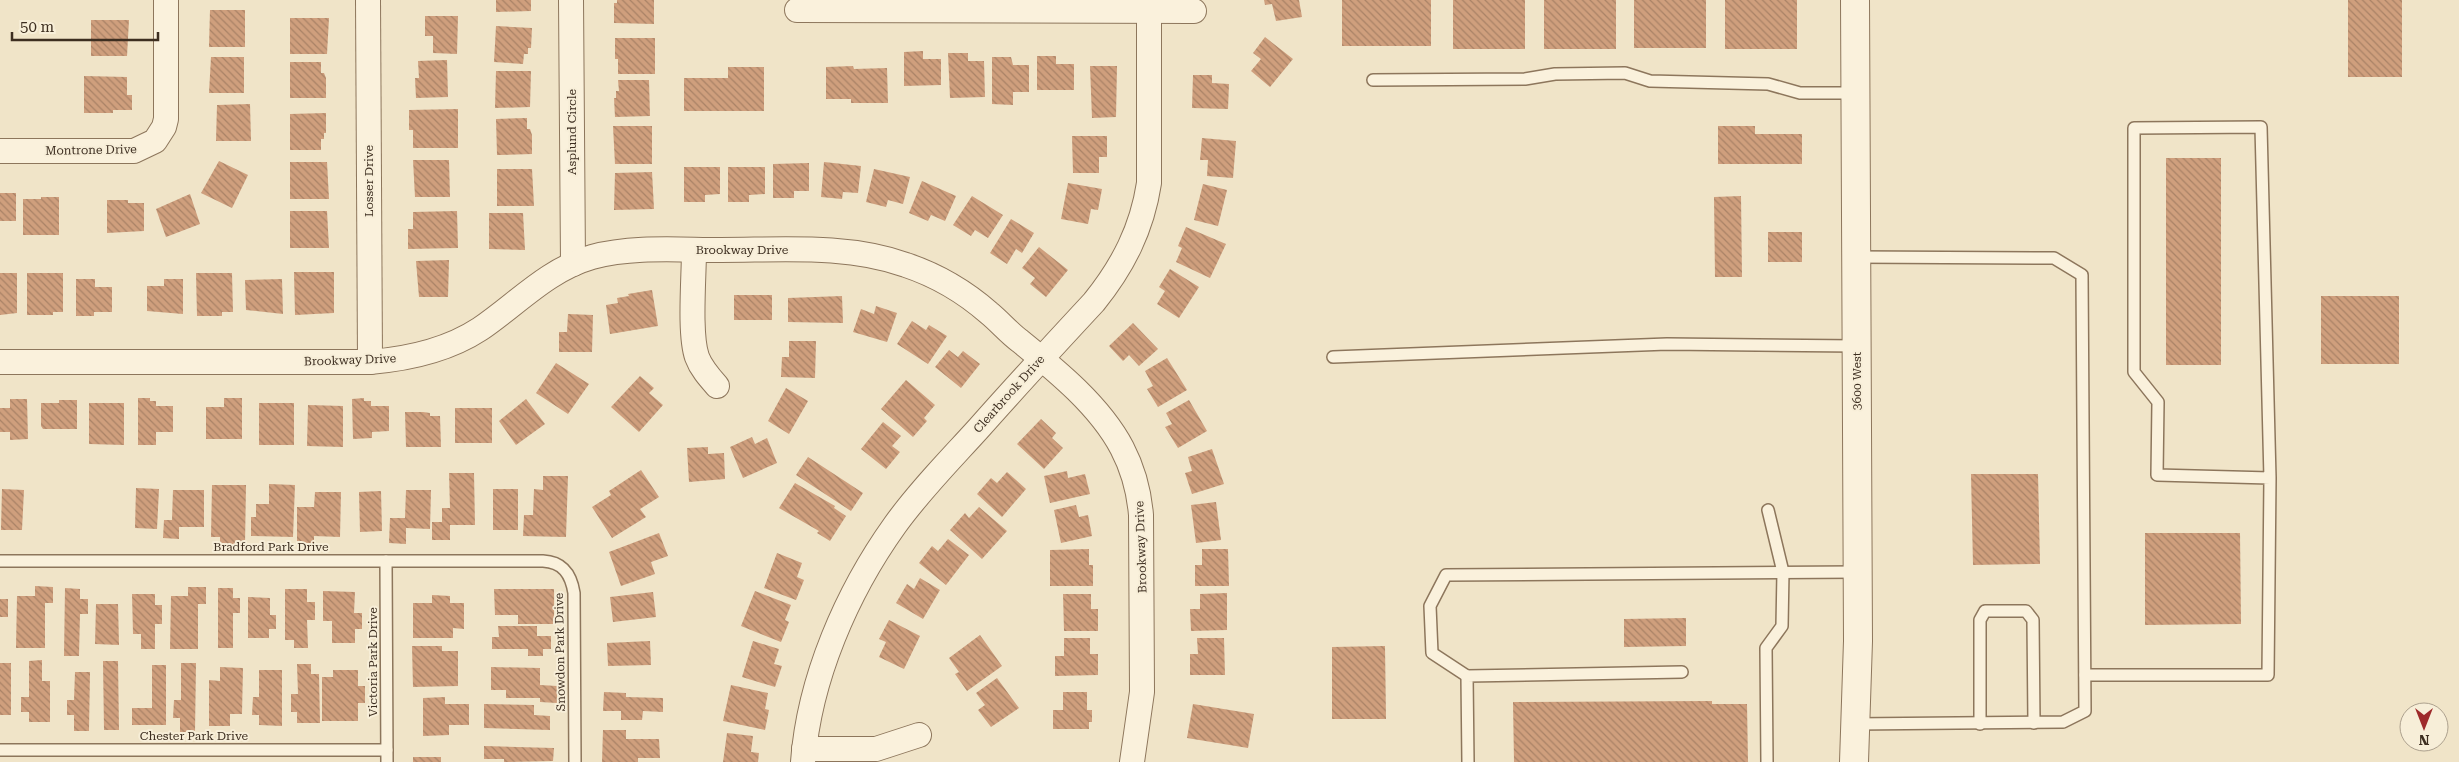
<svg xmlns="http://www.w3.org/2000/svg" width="2459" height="762" viewBox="0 0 2459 762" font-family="'Roboto Serif',serif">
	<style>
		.building { fill: url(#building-back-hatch) }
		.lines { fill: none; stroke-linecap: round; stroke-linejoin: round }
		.service-casing { stroke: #8d765c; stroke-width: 14 }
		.minor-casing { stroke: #8d765c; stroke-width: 26 }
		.tertiary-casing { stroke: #8d765c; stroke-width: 30 }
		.service { stroke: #faf1dc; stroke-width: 11 }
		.minor { stroke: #faf1dc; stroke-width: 24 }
		.tertiary { stroke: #faf1dc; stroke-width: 28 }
		.labels { text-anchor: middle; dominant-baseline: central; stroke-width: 4; stroke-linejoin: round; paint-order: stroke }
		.street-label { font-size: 12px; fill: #3d2e20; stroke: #f7eed8 }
	</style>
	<defs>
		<pattern id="building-back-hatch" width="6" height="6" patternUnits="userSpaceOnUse" patternTransform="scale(1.25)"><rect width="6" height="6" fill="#cf9f7d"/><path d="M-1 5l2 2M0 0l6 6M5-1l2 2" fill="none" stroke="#a98266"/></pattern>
	</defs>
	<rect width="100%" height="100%" fill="#f0e4c8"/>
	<g class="building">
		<path d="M496,0H531V11L496,12Z"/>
		<path d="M617,0H654V24L614,23V3H617Z"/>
		<path d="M1264,0H1299L1302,17L1276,21L1272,4L1265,5Z"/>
		<rect x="1342" y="0" width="89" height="46"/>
		<rect x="1453" y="0" width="72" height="49"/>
		<rect x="1544" y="0" width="72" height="49"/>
		<rect x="1634" y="0" width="72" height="48"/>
		<rect x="1725" y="0" width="72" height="49"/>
		<rect x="2348" y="0" width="54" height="77"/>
		<path d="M210,10H245V47H209Z"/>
		<path d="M425,16H458L457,54L433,53V36H425Z"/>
		<path d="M290,18H329L327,54H290Z"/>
		<path d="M91,20H129L127,56H91Z"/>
		<path d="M496,26L532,28L531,48H528V54H524L523,64L494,62Z"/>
		<path d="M1265,37L1293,59L1270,87L1251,71L1261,59L1253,53Z"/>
		<path d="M615,38H655V74H618V59H615Z"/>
		<path d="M923,51V59H941V85L904,86V52Z"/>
		<path d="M948,53H968V61H984L985,97L950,98Z"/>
		<path d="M1037,56H1056V64H1074V90H1037Z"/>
		<path d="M211,57H244V93H209Z"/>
		<path d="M992,57H1011L1013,65H1029V92H1013V105L992,104Z"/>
		<path d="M447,60L448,97L416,98L415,78H419L418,61Z"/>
		<path d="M290,62H321V73H324L326,78V98H290Z"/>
		<path d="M853,66L854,69L887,68L888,103H851V99H826V67Z"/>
		<path d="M1090,66H1117L1116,117L1092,118Z"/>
		<path d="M728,67H764V111H684V78H728Z"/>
		<path d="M496,71H531L530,107L495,108Z"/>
		<path d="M1193,75H1212V83L1229,84L1228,109L1192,108Z"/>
		<path d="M84,76L127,77V95H132V110H113V113H84Z"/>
		<path d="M618,80H649L650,116L615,117L614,98H616V91H619Z"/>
		<path d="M250,104L251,141H216L217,105Z"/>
		<path d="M458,109V148H413V130H409V110Z"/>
		<path d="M326,113V133H324V139H321V150H290V114Z"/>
		<path d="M527,118V129H530L532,135V154L497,155L496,119Z"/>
		<path d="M613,126H652V164H615Z"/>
		<path d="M1718,126H1755V134H1802V164H1718Z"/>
		<path d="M1072,136H1107V157H1099V173H1073Z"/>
		<path d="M1202,138L1236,141L1233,178L1207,176L1208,160H1200Z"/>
		<rect x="2166" y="158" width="55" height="207"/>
		<path d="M413,160H449L450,197H415Z"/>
		<path d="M219,161L248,175L232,208L201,193Z"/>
		<path d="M290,162H327L329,199H290Z"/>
		<path d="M824,162L861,166L858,193L843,192L842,199L821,197Z"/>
		<path d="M809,163V191H794V198H773V164Z"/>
		<path d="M684,167H720V194L705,195V202H684Z"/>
		<path d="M728,167H765V194L749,195V202H728Z"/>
		<path d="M497,169H532L534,206H497Z"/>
		<path d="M874,169L910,177L903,204L888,200L886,207L866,202Z"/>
		<path d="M652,172L654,209L614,210L615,173Z"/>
		<path d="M922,181L956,196L945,221L931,215L928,221L909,213Z"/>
		<path d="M1068,183L1102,189L1098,210L1091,209L1088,224L1061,219Z"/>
		<path d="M1203,184L1227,190L1218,226L1194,220Z"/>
		<rect x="0" y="193" width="16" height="28"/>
		<path d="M190,194L200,224L166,237L156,209Z"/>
		<path d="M972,196L1003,215L988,238L975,230L971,236L953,225Z"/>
		<path d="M1741,196L1742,277H1715L1714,197Z"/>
		<path d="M41,197H59V235H23V199H41Z"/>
		<path d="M107,200H128V203H144V231L107,233Z"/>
		<path d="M290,211H327L329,248H290Z"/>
		<path d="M457,211L458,248L408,249V229H413V212Z"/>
		<path d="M489,213H523L525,250L489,249Z"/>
		<path d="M1011,219L1034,233L1022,253L1016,249L1007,264L990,253Z"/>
		<path d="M1186,227L1226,244L1210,278L1176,262L1182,248L1178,246Z"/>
		<rect x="1768" y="232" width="34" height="30"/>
		<path d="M1039,247L1068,270L1046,297L1030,284L1035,278L1022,268Z"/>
		<path d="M449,260L448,297H419L416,261Z"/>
		<path d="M1170,269L1199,287L1179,318L1157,304L1165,291L1159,287Z"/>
		<path d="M294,272H334V313L295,315Z"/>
		<path d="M0,273H17V313L0,315Z"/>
		<path d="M27,273H63V312H53V315H27Z"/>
		<path d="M196,273H232L233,312H222V316H197Z"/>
		<path d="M76,279H95V287H112V312H94V316H76Z"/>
		<path d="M164,279H183V314L147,311V286H164Z"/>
		<path d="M282,279L283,314L246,310L245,280Z"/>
		<path d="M652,290L658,326L610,334L606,305L618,303L617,298L629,296L628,294Z"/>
		<rect x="734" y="295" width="38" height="25"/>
		<path d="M842,296L843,323L788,322V298Z"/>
		<rect x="2321" y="296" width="78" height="68"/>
		<path d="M876,306L897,313L887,342L853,332L861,309L874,314Z"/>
		<path d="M568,314L593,315L592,352H559V332H567Z"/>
		<path d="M912,321L926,330L929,325L947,336L928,364L897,344Z"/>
		<path d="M1133,323L1158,349L1139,366L1129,355L1123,361L1109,346Z"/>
		<path d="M789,341H816L815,378L781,377L782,357H789Z"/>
		<path d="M949,350L958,357L963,351L980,364L961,388L935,367Z"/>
		<path d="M1167,358L1187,390L1158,407L1147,389L1153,386L1145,371Z"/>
		<path d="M556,363L589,384L568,414L536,393Z"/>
		<path d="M640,376L654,388L649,393L663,405L639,432L611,407Z"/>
		<path d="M906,380L935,405L924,418L927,421L913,437L881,409Z"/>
		<path d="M786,388L808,401L789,434L768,421Z"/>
		<path d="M138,398H150V401H156V406H173V432H156V445H138Z"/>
		<path d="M224,398H242V439H206V407H224Z"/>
		<path d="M364,398V401H371V406H389V431L372,432V438L353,439L352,399Z"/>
		<path d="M10,399H27L28,439L10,440V432H0V408H10Z"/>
		<path d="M526,399L545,424L516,445L499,421Z"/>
		<path d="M59,400H77V429H43L41,426V403H59Z"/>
		<path d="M1189,400L1207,431L1178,448L1165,427L1172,424L1166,413Z"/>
		<path d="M89,403H124V445L89,444Z"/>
		<rect x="259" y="403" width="35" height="42"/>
		<path d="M308,405L343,406V447L307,446Z"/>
		<rect x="455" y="408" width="37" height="35"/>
		<path d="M405,412H423L430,413V416H440L441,447H406Z"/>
		<path d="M1041,419L1056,433L1052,438L1063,448L1044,469L1017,444Z"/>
		<path d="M883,422L901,436L892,446L900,452L886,469L861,449Z"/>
		<path d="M752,437L755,444L767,438L777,463L743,478L730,447Z"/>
		<path d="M708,447V454L724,453L725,479L689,482L687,448Z"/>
		<path d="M1212,449L1224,484L1192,494L1185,473L1192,471L1188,457Z"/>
		<path d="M808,457L863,493L851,511L796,475Z"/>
		<path d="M641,470L659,497L640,509L646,517L612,538L592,507L611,495L609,491Z"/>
		<path d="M1067,471L1068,478L1085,474L1090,494L1050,503L1044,476Z"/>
		<path d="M1007,472L1026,489L1002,517L977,494L991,478L997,483Z"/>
		<path d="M449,473H474L475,525H450V540H432V522H442V508H450Z"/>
		<path d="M1971,474H2038L2040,564L1973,565Z"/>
		<path d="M543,476H568L566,537L523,536L524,515H533L534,489L543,490Z"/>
		<path d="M795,483L835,506L834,508L846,516L830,541L817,533L819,531L779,508Z"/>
		<path d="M269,484L295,485L293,537L251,536V517H256V504H269Z"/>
		<path d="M212,485H246L245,545H220V537H211Z"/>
		<path d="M136,488L159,489L157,529L135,528Z"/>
		<path d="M2,489L24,490L22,530H1Z"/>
		<rect x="493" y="489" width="25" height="41"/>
		<path d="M173,490H204V527H179V539L163,538L164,520H172Z"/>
		<path d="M406,490H431L430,529L406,528V544L389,543L390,518H405Z"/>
		<path d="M381,491L382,531L360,532L359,492Z"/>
		<path d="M315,492H341L340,537L314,536V545H297V507H314Z"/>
		<path d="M1216,502L1221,540L1196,543L1191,505Z"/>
		<path d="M1076,505L1079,517L1088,515L1092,536L1061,543L1054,510Z"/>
		<path d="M979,507L1007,531L982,559L950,530L965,513L969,518Z"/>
		<path d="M659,533L668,556L651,562L655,574L621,586L609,552Z"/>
		<path d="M2145,533H2240L2241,624L2145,625Z"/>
		<path d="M948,539L969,555L946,585L919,563L932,546L938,551Z"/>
		<path d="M1089,549V565H1093V586H1050V550Z"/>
		<path d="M1202,549H1228L1229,586H1195V565H1202Z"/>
		<path d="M777,553L802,563L797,577L804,580L796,600L764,588Z"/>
		<path d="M920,578L940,590L923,619L896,603L907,584L914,589Z"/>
		<path d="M35,586L53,587V603H45V648H16L17,596H35Z"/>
		<path d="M188,587H206V604H198V649H170L171,596H188Z"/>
		<path d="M65,588L80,589V599H88V614H80L79,656H64Z"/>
		<path d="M218,588H233V598H240V613H233V648H218Z"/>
		<path d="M285,589H307V602H315V620H307L308,648H294V640H285Z"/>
		<path d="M494,589H554V624H518V615H495Z"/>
		<path d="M323,591L355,592L354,613H362V629H355V643H332V621H323Z"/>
		<path d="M755,591L791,605L785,620L789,622L781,642L741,626Z"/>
		<path d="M653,592L656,617L613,622L610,597Z"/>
		<path d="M1227,593V630L1191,631L1190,609H1200V594Z"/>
		<path d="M132,594H155V605H162V624H155V649H141V634H133Z"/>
		<path d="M1063,594H1091V609H1098V631H1064Z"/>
		<path d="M432,595L450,596V603H464V629L453,628V638H413V603H432Z"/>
		<path d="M248,597L270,598V615H276V629H269V638H248Z"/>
		<rect x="0" y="599" width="8" height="18"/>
		<path d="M96,604H118L119,645L95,644Z"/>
		<path d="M1686,618V646L1624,647V619Z"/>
		<path d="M889,620L920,636L904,669L879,657L886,642L879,639Z"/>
		<path d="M498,626H537V636H551V649H543V656H528V649H492V637H499Z"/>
		<path d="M980,635L1002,666L967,691L955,674L959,672L949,658Z"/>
		<path d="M1064,638H1090V654H1098V675L1055,676V656H1064Z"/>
		<path d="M1197,638H1224L1225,675H1190V654H1198Z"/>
		<path d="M650,641L651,665L608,666L607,643Z"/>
		<path d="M753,641L779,649L774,664L782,666L775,687L742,677Z"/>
		<path d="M412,646H442V651H458V686L413,687Z"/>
		<path d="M1385,646L1386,719H1332V647Z"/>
		<path d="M42,660V681H50V722H29V712H21V697H29V661Z"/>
		<path d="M103,661H118L119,730H104Z"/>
		<rect x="0" y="663" width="11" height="52"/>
		<path d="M181,663H196L195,732H180V718H173L174,700H181Z"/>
		<path d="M297,664H311V674H319L320,723H297V712H291V694H298Z"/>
		<path d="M152,665H166V725H132V708H152Z"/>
		<path d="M220,667L243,668L242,714H230V726H209V680L220,681Z"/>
		<path d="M491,667L540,668V685L557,686V703L540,702V698H506V690H491Z"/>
		<path d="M259,670H282V726L259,725V715H252L253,697H259Z"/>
		<path d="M333,670H358V686H365V703H358V721H322V677H333Z"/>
		<path d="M75,672H90L89,731H74V715H67V700H74Z"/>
		<path d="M997,678L1019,708L991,727L978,710L985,705L976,693Z"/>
		<path d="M731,685L768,693L765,709L769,710L765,730L723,721Z"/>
		<path d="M604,692L626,693V697L663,698V712L643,711L642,720H621V711H603Z"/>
		<path d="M1063,692H1087V710H1092V722H1089V729H1053V710H1063Z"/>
		<path d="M445,697V704H469V725H449V735L423,736V698Z"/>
		<path d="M1712,701V704H1747L1748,762H1514L1513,702Z"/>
		<path d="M484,704L534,705V715L550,716V730L484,728Z"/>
		<path d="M1193,704L1254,714L1248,748L1187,738Z"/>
		<path d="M603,730H626V739H659L660,758H638V762H602Z"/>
		<path d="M727,733L753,736L751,752L759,753L758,762H723Z"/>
		<path d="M484,746L554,748L553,761L504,762V759H484Z"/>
		<rect x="413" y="757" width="28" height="5"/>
	</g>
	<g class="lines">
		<g class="service-casing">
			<g id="service">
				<path d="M1373,80L1525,79L1555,74L1625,73L1650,81L1768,84L1800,93H1855"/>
				<path d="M1333,357L1667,344L1857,346"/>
				<path d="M0,561H543C563,562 571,574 574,593L575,762"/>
				<path d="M386,561L387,762"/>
				<path d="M2085,675H2268L2270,478L2261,127L2134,128V372L2158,402L2157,475L2270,478"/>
				<path d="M1467,676L1432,653L1430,606L1446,575L1858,572"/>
				<path d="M1855,724L2063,722L2085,711L2082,275L2054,258L1856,257"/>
				<path d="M1980,724V620L1985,611H2026L2033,620L2034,723"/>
				<path d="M0,750H387"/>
				<path d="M1468,762L1467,676L1682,672"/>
				<path d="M1767,762L1766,648L1782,626L1783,572L1768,510"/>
			</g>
		</g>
		<g class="minor-casing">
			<g id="minor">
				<path d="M368,0L370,362"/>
				<path d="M571,0L573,264"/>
				<path d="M797,10L1194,11"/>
				<path d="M0,151H134L155,141L164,127L166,119V0"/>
				<path d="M694,250C694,277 689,334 697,357C701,368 709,377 717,386"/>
				<path d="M0,362H370C407,359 448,350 480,329C517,304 547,270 592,257C633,246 679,250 721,250C782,250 848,244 906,265C936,275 965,292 989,313C1000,322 1009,333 1020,341C1057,371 1100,406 1122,448C1133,469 1139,491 1141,515L1142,692L1132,762"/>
				<path d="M804,749H876L919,735"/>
				<path d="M803,762C809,679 847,592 895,525C920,490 951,459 979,428C1017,385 1055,344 1094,302C1123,266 1142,229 1149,183V11"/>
			</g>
		</g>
		<g class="tertiary-casing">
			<path id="tertiary" d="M1854,762L1858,641L1855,0"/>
		</g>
		<use href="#service" class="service"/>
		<use href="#minor" class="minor"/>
		<use href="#tertiary" class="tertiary"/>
	</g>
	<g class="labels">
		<g class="street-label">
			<text transform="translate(572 132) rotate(-90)">Asplund Circle</text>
			<text transform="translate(91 150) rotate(-1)">Montrone Drive</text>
			<text transform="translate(369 181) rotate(-90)">Losser Drive</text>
			<text x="742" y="250">Brookway Drive</text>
			<text transform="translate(350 360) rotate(-2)">Brookway Drive</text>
			<text transform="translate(1857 381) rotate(-90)">3600 West</text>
			<text transform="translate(1009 394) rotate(-48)">Clearbrook Drive</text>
			<text x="271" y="547">Bradford Park Drive</text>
			<text transform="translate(1141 547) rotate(-92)">Brookway Drive</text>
			<text transform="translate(560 652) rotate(-91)">Snowdon Park Drive</text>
			<text transform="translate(373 662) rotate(-90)">Victoria Park Drive</text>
			<text x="194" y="736">Chester Park Drive</text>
		</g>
	</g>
	<g transform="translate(2424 727) rotate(180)"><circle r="24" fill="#f7eed8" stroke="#ada18e"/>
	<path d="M0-4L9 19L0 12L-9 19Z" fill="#9e2a2b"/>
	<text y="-8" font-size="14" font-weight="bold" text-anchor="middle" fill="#3d2e20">N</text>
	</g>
	<path d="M12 32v8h146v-8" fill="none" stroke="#3d2e20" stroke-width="2.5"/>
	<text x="20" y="32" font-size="15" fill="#3d2e20" stroke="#f7eed8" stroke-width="4" paint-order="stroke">50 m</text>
</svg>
